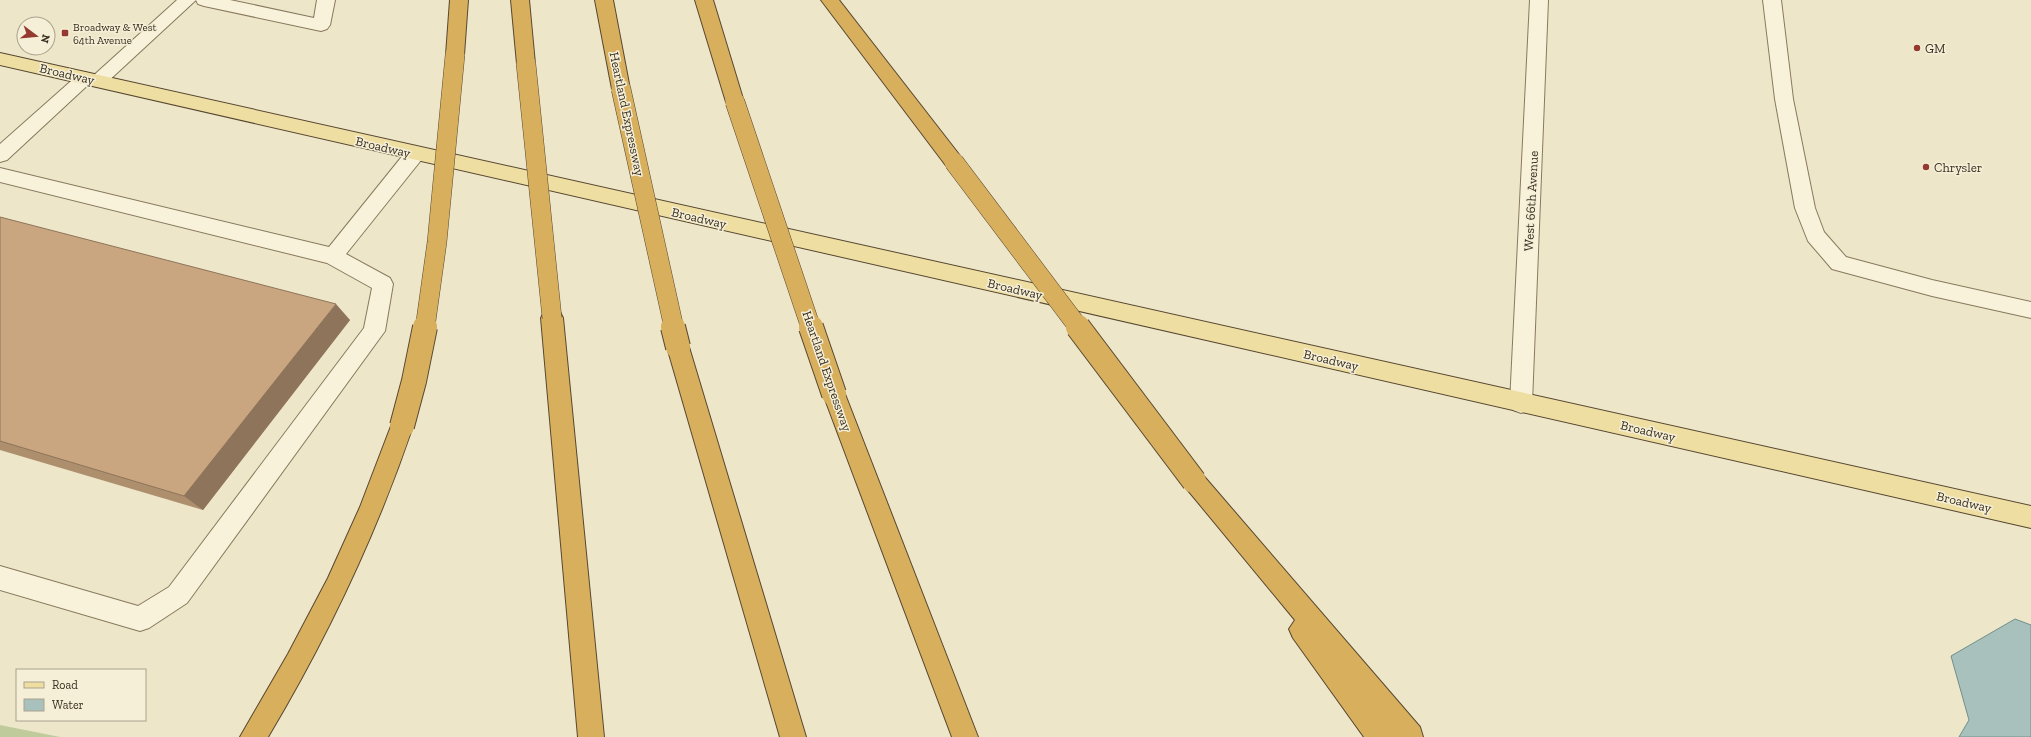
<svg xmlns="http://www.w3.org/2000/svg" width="2031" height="737" viewBox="0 0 2031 737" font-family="'Zilla Slab',serif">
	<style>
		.green { fill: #c0cb9c }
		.water { fill: #a9c1bd; stroke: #6f908b }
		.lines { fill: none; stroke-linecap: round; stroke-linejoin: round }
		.minor-casing { stroke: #88795e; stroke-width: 2 }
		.major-casing { stroke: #574731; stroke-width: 2 }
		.highway-casing { stroke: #574731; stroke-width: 2 }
		.minor { fill: #f8f2db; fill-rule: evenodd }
		.major { fill: #eedea2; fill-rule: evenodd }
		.highway { fill: #d8af5d; fill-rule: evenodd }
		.highway-bridge-far1-casing { stroke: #574731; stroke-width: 20; stroke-linecap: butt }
		.highway-bridge-casing { stroke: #574731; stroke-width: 26; stroke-linecap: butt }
		.highway-bridge-far1 { stroke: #d8af5d; stroke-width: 19 }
		.highway-bridge { stroke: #d8af5d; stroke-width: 24 }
		.wall { fill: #ad8f6e }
		.shaded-wall { fill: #8d745a }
		.building { fill: #c9a680; stroke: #8d745a }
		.poi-dot { fill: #953a30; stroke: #f5efd7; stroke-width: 1.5 }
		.labels { text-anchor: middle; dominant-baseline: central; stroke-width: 3; stroke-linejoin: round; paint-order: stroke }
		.far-poi-label { font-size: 11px; fill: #392f21; stroke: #f5efd7; text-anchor: start }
		.poi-label { font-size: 13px; fill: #392f21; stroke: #f5efd7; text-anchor: start }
		.street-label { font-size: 13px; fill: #392f21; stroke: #f5efd7 }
	</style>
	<rect width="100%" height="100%" fill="#ede6c8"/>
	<path class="green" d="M0,725L60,737H0Z"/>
	<path class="water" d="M2015,619L2031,625V737H1959L1969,720L1951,656Z"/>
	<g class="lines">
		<g class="minor-casing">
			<g id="minor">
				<path d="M177,0H230L314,18L317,0H335L330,25L327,29L321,31L204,6L198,4L196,0L104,85L98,87L90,83L7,160L0,162V144L79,74L85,72L93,76Z"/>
				<path d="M1530,0H1548L1532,403L1529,410L1521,413L1513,410L1510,403Z"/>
				<path d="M1763,0H1781L1793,99L1815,208L1824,232L1846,257L1932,280L2031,302V318L1932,296L1832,269L1808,241L1795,208L1775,99Z"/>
				<path d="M415,147L422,149L425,154L422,159L346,254L390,278L393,284L385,331L187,603L149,628L140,631L0,590V566L138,606L169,587L364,328L372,288L327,263L0,182V168L329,247L408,149Z"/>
			</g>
		</g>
		<g class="major-casing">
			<path id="major" d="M0,53L2031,506V528L0,65Z"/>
		</g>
		<g class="highway-casing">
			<g id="highway">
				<path d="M450,0H468L464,55L461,59L455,61L449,59L446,55Z"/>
				<path d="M511,0H529L535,64L532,68L526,70L520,68L517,64Z"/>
				<path d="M595,0H613L630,89L627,93L621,95L615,93L612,89Z"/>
				<path d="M695,0H713L744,102L742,107L735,108L728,107L726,102Z"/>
				<path d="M821,0H839L961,157L964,162L961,167L954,169L947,167Z"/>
				<path d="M552,309L560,312L563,318L604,737H578L541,318L544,312Z"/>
				<path d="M678,338L686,341L689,347L806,737H780L667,347L670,341Z"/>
				<path d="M834,385L842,387L845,394L978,737H952L823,394L826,387Z"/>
				<path d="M402,416L410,419L413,426C376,535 327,638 268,737H240L288,654L328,578L360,507L391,426L394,419Z"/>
				<path d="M1194,471L1202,474L1420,727L1423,737H1364L1293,638L1289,629L1295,620L1186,488L1182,481L1186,474Z"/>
			</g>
		</g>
		<use href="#minor" class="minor"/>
		<use href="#major" class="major"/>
		<use href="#highway" class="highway"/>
		<g class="highway-bridge-far1-casing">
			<g id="highway-bridge-far1">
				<path d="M526,64L552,318"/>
				<path d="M621,89L674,328"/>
				<path d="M735,102L811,328"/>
				<path d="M954,162L1079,328"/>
				<path d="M425,328L437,242L455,55"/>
			</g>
		</g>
		<g class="highway-bridge-casing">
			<g id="highway-bridge">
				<path d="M673,327L678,347"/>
				<path d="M811,327L834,394"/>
				<path d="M1078,327L1194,481"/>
				<path d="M402,426L414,381L425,327"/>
			</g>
		</g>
		<use href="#highway-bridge-far1" class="highway-bridge-far1"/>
		<use href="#highway-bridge" class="highway-bridge"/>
	</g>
	<path class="wall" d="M0,217L350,320L203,510L0,450Z"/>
	<path class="shaded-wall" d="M336,304L350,320L203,510L184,496Z"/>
	<path class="building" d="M0,217L336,304L184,496L0,441Z"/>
	<g class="poi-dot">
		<rect x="61" y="29" width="8" height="8" rx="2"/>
		<circle cx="1917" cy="48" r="4"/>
		<circle cx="1926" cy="167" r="4"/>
	</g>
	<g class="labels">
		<g class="far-poi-label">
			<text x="73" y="27">Broadway &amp; West<tspan x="73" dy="13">64th Avenue</tspan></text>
		</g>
		<g class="poi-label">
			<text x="1925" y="48">GM</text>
			<text x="1934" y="167">Chrysler</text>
		</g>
		<g class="street-label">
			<text transform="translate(67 74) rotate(13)">Broadway</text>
			<text transform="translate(627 114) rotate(78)">Heartland Expressway</text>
			<text transform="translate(383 147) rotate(13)">Broadway</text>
			<text transform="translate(1531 201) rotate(-87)">West 66th Avenue</text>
			<text transform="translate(699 218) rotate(13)">Broadway</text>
			<text transform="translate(1015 289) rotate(13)">Broadway</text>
			<text transform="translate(1331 360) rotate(13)">Broadway</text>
			<text transform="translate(827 371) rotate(71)">Heartland Expressway</text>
			<text transform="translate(1648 431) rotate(13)">Broadway</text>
			<text transform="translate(1964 502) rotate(13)">Broadway</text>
		</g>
	</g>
	<rect x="16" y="669" width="130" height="52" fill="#f5efd7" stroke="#aaa28e"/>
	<rect x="24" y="682" width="20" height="6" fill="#eedea2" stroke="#aaa28e"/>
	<text x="52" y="689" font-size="12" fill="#392f21">Road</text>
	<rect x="24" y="699" width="20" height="12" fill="#a9c1bd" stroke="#aaa28e"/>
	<text x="52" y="709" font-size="12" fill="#392f21">Water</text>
	<g transform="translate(36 36) rotate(106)"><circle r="19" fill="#f5efd7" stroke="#aaa28e"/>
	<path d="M0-3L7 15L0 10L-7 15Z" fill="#953a30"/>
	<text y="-6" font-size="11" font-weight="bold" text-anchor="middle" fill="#392f21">N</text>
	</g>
</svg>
